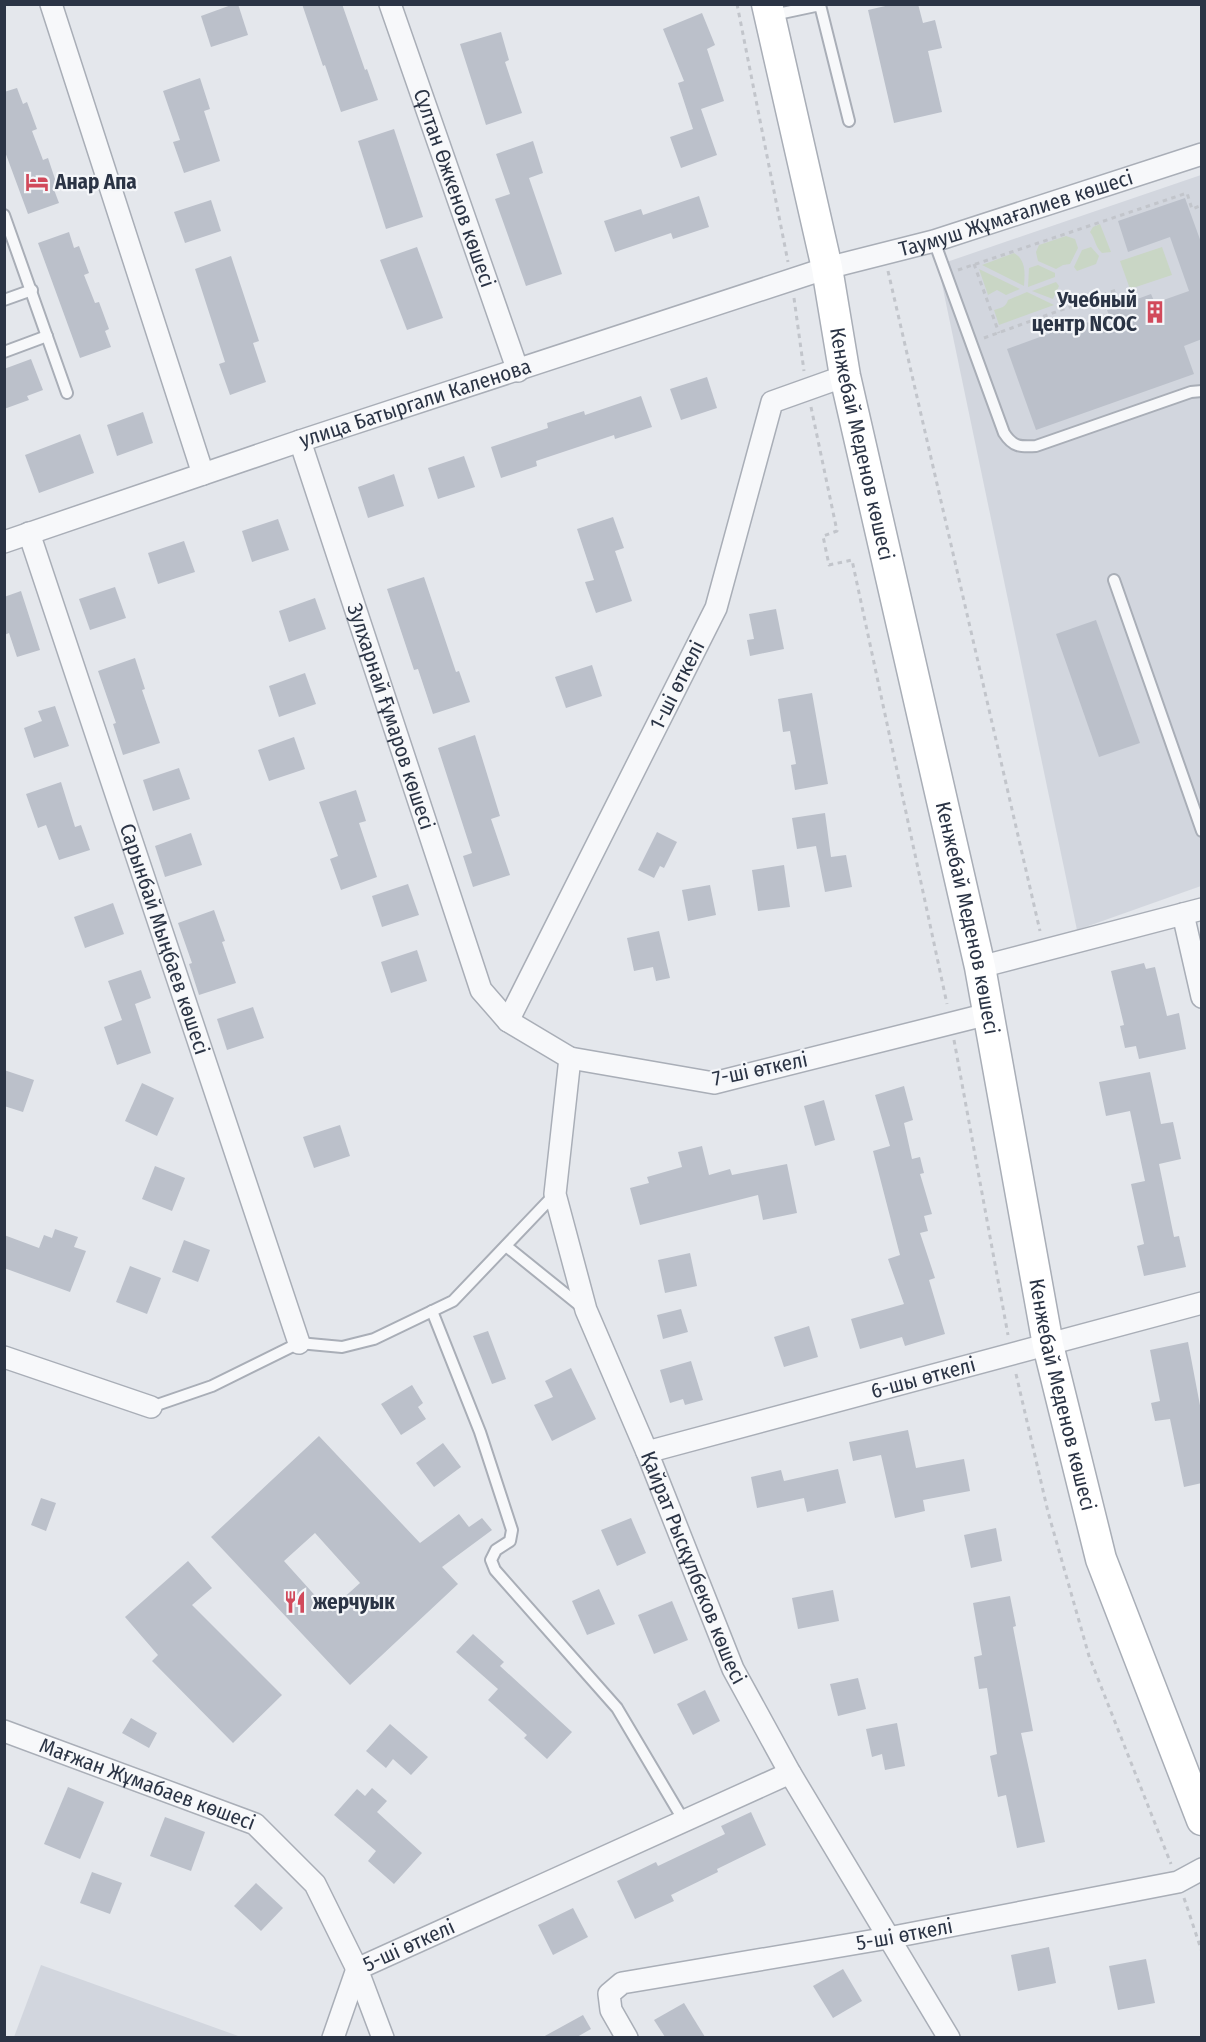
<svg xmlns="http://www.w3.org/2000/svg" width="1206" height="2042" viewBox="0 0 1206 2042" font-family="'Fira Sans Condensed',sans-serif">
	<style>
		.built { fill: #d2d6de }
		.green { fill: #c9d6c5 }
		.building { fill: #bbc0ca; fill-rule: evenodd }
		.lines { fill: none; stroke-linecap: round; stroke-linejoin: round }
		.lane-casing { stroke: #a9aeb7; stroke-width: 14 }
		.street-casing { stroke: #a9aeb7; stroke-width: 24 }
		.secondary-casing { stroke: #a9aeb7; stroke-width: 33 }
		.path { stroke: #c2c5cb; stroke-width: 3; stroke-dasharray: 4.5 4.5; stroke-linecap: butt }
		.lane { stroke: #f7f8fa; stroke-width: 10 }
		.street { stroke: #f7f8fa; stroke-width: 21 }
		.secondary { stroke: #fff; stroke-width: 30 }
		.labels { text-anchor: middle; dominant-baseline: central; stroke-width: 4.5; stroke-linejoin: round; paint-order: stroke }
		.poi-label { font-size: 21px; font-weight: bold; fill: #2b3445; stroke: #f4f6f9; text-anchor: start }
		.street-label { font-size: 21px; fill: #2b3445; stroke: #f4f6f9 }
	</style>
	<rect width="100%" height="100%" fill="#e4e7ec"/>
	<g class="built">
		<path d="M1201,175V886L1077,930L938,265Z"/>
		<path d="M41,1965L241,2037H14Z"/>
	</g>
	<g class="green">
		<path d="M1100,224L1111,252L1102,253C1094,245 1096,240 1090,232L1093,227Z"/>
		<path d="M1066,236L1075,239L1078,248L1070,264L1063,265L1056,269L1038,261L1036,252L1039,245Z"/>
		<path d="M1091,247L1099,256L1096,264L1077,271L1074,267L1082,250Z"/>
		<path d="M1162,247L1172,275L1130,289L1120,261Z"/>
		<path d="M1014,253C1026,260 1025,273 1024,286L982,265Z"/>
		<path d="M1038,265L1055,273V277L1028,287L1029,268Z"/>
		<path d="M979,269L1020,289L1006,295L997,290L988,295Z"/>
		<path d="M1056,282L1059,286L1053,299L1032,291Z"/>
		<path d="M1027,292L1054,305L999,325L994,310C1001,308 1006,307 1008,300Z"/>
	</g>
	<g class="building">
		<path d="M234,4H238L248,35L211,47L201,16Z"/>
		<path d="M302,4H342L365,70L367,69L378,100L341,112L325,65L323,66Z"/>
		<path d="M894,4H918L923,23L935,20L942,48L928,51L942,112L894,123L868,10Z"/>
		<path d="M702,13L715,45L707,49L724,101L701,109L717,155L681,168L670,137L693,129L678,83L684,81L663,29Z"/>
		<path d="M501,32L509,60L505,62L522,113L486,125L460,44Z"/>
		<path d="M200,78L210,109L204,111L220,161L184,173L173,142L180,140L163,91Z"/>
		<path d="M17,88L23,104L27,102L37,129L32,131L43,160L48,158L57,185L53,187L59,203L28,214L4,149V92Z"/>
		<path d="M394,129L423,217L386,229L358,141Z"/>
		<path d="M533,141L543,173L529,178L562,274L526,286L495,199L510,194L496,154Z"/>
		<path d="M699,196L709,227L673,239L671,233L615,252L604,221L641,209L643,215Z"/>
		<path d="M1185,198L1202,245V339L1184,346L1194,374L1036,430L1007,349L1070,326L1072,331L1085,322L1113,327L1107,310L1151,294L1155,303L1189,291L1170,237L1128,252L1118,221Z"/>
		<path d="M211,200L221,231L185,243L174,212Z"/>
		<path d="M69,232L74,248L79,246L89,273L84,275L95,303L99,302L109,329L105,331L111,347L80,358L38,243Z"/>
		<path d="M417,247L443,318L407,330L380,260Z"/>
		<path d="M231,256L259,341L253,343L266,382L230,395L219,364L225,362L195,269Z"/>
		<path d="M31,359L43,390L27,396L29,400L4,409V369Z"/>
		<path d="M707,377L717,408L681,420L670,389Z"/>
		<path d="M641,396L652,427L615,439L614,435L536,461L537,466L501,478L491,447L548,428L547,423L584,411L585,415Z"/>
		<path d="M143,412L153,443L117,456L107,425Z"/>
		<path d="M80,434L94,473L39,493L25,455Z"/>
		<path d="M464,456L475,487L438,499L428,468Z"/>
		<path d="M394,474L404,506L368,518L358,487Z"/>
		<path d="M613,517L624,548L615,551L632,601L596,613L585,582L594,580L577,529Z"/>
		<path d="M278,519L289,550L252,562L242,531Z"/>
		<path d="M184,541L195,572L158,584L148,553Z"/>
		<path d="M424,577L456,672L459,671L470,702L433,714L418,669L414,670L387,589Z"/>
		<path d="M115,587L126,618L90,630L79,599Z"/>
		<path d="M21,591L40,650L17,657L9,633L4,635V597Z"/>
		<path d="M315,598L326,629L289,642L279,611Z"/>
		<path d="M776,609L784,649L750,656L747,640L754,639L749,614Z"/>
		<path d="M1096,620L1140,743L1099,757L1056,634Z"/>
		<path d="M135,658L145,689L142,690L160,743L123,755L113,724L116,723L98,671Z"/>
		<path d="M592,665L602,696L566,708L555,677Z"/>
		<path d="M305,673L316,704L279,717L269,686Z"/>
		<path d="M812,693L828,784L795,790L791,765L796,764L790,731L783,732L778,699Z"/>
		<path d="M55,706L69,746L34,758L24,728L42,721L38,711Z"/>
		<path d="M475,735L500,816L491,819L510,875L473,887L463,856L472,853L438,748Z"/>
		<path d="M294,737L305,769L269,781L258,750Z"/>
		<path d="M179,768L190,799L153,811L143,780Z"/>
		<path d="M61,782L75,827L81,825L90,850L59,860L46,825L38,828L26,794Z"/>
		<path d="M356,790L366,821L359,823L377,877L341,890L330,859L338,856L319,802Z"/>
		<path d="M825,813L831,857L846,855L852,887L825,892L816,846L797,849L792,818Z"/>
		<path d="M657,832L677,842L664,868L660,866L654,878L638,870Z"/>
		<path d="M191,833L202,865L165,877L155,846Z"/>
		<path d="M784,865L790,907L758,911L752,870Z"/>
		<path d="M408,884L419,915L382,927L372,896Z"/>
		<path d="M710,885L716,915L688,921L682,890Z"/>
		<path d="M113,903L124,934L85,948L74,917Z"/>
		<path d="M214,910L225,941L222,942L236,983L199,995L189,964L192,963L178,923Z"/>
		<path d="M659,931L670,978L656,981L653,967L634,971L627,938Z"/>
		<path d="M417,950L427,981L391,993L381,962Z"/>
		<path d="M1144,963L1146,969L1155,967L1167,1016L1179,1013L1186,1049L1139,1059L1136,1046L1125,1048L1120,1026L1124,1025L1111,971Z"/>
		<path d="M141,970L151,998L135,1004L151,1053L117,1065L104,1027L122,1020L108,981Z"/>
		<path d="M253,1007L264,1038L227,1050L217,1019Z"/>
		<path d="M4,1070L34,1080L23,1112L4,1106Z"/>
		<path d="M1150,1072L1161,1124L1173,1122L1181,1159L1159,1164L1174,1237L1179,1236L1186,1267L1144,1276L1137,1246L1144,1244L1131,1184L1145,1181L1130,1111L1106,1116L1099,1082Z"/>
		<path d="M142,1083L174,1098L157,1136L125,1121Z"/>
		<path d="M904,1086L913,1120L904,1123L912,1159L920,1157L924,1173L920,1174L932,1214L924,1216L928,1231L920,1233L935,1278L929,1280L945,1334L905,1346L902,1337L860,1349L851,1319L904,1304L888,1259L900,1255L873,1151L890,1146L875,1095Z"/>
		<path d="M824,1100L835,1140L815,1146L804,1106Z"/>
		<path d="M340,1125L350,1156L314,1168L303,1137Z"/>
		<path d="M702,1146L709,1175L730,1169L732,1175L787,1164L797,1213L763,1220L758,1195L640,1225L630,1188L649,1183L647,1177L682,1167L678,1152Z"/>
		<path d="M155,1166L185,1178L172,1211L142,1199Z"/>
		<path d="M55,1229L78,1237L74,1247L86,1251L70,1292L4,1268V1235L39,1248L44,1235L52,1238Z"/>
		<path d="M184,1240L210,1250L198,1282L172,1272Z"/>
		<path d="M690,1253L697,1286L665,1293L658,1260Z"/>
		<path d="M130,1266L161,1278L147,1314L116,1302Z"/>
		<path d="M681,1309L688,1332L663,1339L657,1315Z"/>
		<path d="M809,1326L818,1357L784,1367L774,1337Z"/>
		<path d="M488,1331L506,1379L492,1384L473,1336Z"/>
		<path d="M1188,1342L1202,1416V1483L1184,1487L1170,1419L1155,1421L1151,1403L1160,1401L1150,1350Z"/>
		<path d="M691,1361L703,1400L685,1405L683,1399L670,1403L660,1370Z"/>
		<path d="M571,1368L596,1419L552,1441L534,1405L553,1397L545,1381Z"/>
		<path d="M412,1385L423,1403L418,1407L426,1419L401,1435L381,1404Z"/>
		<path d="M908,1430L916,1468L964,1459L970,1491L923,1500L925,1511L895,1518L881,1455L853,1461L849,1442Z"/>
		<path d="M319,1436L420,1543L459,1514L469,1527L482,1518L492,1530L442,1567L458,1584L350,1685L211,1537ZM315,1533L360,1583L329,1611L284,1561Z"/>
		<path d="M443,1443L461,1467L434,1487L416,1463Z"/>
		<path d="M838,1469L846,1503L807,1512L804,1498L757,1508L751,1477L781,1470L784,1481Z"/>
		<path d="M41,1498L56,1503L46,1531L31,1525Z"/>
		<path d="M631,1518L646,1553L617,1566L601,1530Z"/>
		<path d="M996,1528L1002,1561L971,1568L964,1535Z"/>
		<path d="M188,1561L212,1588L192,1605L282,1695L233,1743L152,1661L158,1655L125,1617Z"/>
		<path d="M599,1589L615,1624L587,1635L572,1601Z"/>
		<path d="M833,1590L839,1621L798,1629L792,1598Z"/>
		<path d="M1010,1596L1016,1626L1013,1627L1033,1731L1021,1733L1045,1842L1017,1848L1006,1795L998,1797L990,1756L997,1754L987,1688L979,1689L974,1657L982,1655L973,1603Z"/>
		<path d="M672,1601L688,1640L654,1654L638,1615Z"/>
		<path d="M473,1634L504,1662L500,1666L572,1732L547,1759L524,1738L527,1735L488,1700L498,1689L456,1652Z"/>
		<path d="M858,1678L866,1709L838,1716L830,1684Z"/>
		<path d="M705,1690L720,1721L693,1735L677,1704Z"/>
		<path d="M131,1718L157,1733L149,1748L122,1733Z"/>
		<path d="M897,1723L905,1766L885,1770L882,1754L872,1757L866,1729Z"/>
		<path d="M390,1724L428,1757L411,1775L393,1759L386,1768L366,1751Z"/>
		<path d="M68,1787L104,1802L80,1859L44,1844Z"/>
		<path d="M372,1788L387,1801L377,1812L422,1853L394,1884L368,1861L376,1851L334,1815L357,1789L365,1796Z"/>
		<path d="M751,1812L766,1845L717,1869L718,1872L671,1895L674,1901L635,1919L617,1881L656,1862L658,1866L725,1834L721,1826Z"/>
		<path d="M165,1817L205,1832L191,1871L150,1856Z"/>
		<path d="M92,1872L122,1883L110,1914L80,1903Z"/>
		<path d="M256,1883L283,1908L261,1931L234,1906Z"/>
		<path d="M573,1908L588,1937L553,1955L538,1925Z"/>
		<path d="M1049,1947L1056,1983L1018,1991L1011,1955Z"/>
		<path d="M1146,1959L1155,2003L1118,2010L1109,1966Z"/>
		<path d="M843,1969L862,2001L833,2018L813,1986Z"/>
		<path d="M684,2003L705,2037H665L654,2020Z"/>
		<path d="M583,2015L591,2029L577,2037H543Z"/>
	</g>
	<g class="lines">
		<g class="lane-casing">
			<g id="lane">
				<path d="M773,15L820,5L849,121"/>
				<path d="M4,215L67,393"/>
				<path d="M934,241L1004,433C1013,447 1020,447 1036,446L1191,392L1202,391"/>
				<path d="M4,300L32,290"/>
				<path d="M4,352L47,336"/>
				<path d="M1114,580L1202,831"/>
				<path d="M506,1246L583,1308"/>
				<path d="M432,1311L480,1432L512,1530L510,1541L496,1550L491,1560L495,1570L617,1708L684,1821"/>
				<path d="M151,1407L212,1386L299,1343L342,1347L374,1339L453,1301L555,1194"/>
			</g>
		</g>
		<g class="street-casing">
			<g id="street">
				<path d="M51,4L203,474"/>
				<path id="s1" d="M390,4L518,371"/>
				<path id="s2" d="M300,441L481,990L508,1021L570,1058L714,1083L988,1014"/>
				<path id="s3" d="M29,533L299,1343"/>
				<path id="s4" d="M4,542L300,441L827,268L934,241L1202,154"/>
				<path d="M1183,914L1202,997"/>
				<path d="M980,967L1202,909"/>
				<path id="s5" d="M508,1021L716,608L772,402L845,376"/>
				<path id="s6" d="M570,1058L555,1194L586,1310L647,1452L733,1669L790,1773L949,2038"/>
				<path d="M4,1357L151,1407"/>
				<path id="s7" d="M647,1452L1202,1303"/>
				<path id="s8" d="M4,1731L255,1824L315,1884L357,1969L383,2038"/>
				<path id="s9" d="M333,2038L357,1969L790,1773"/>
				<path id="s10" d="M627,2038L611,2010L609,1994L622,1983L888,1938L1178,1882L1202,1869"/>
			</g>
		</g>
		<g class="secondary-casing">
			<g id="secondary">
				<path id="s11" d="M767,4L827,268L845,376L980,967L1048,1345L1101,1559L1202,1820"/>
			</g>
		</g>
		<g class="path">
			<path d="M737,4L788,262"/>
			<path d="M974,264L999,333"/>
			<path d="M958,270L1187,193L1192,209L1202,205"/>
			<path d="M888,271L1040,931"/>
			<path d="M794,298L804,371"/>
			<path d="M984,338L1119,289"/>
			<path d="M811,407L837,531L823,536L829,565L852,560L947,1004"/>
			<path d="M954,1040L1008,1335"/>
			<path d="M1016,1374L1048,1512L1089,1656L1171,1864"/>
			<path d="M1184,1898L1202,1952"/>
		</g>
		<use href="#lane" class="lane"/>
		<use href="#street" class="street"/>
		<use href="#secondary" class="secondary"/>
	</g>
	<defs>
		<g id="hotel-bare" transform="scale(1.8)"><path d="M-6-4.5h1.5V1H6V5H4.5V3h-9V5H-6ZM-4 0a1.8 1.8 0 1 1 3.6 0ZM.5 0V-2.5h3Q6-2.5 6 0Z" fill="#d1495b" stroke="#f4f6f9" stroke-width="2.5" paint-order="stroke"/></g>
		<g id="building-bare" transform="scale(1.8)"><path d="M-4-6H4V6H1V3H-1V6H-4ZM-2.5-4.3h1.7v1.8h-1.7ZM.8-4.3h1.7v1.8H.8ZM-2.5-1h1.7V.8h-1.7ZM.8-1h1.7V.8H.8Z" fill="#d1495b" stroke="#f4f6f9" stroke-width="2.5" paint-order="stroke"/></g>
		<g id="restaurant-bare" transform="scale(1.8)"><path d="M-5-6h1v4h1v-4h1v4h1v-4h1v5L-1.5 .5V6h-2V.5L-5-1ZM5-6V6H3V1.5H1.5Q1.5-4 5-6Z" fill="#d1495b" stroke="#f4f6f9" stroke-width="2.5" paint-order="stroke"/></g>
	</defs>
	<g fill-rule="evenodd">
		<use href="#hotel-bare" x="37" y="182"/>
		<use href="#building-bare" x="1155" y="312"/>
		<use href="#restaurant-bare" x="295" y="1602"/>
	</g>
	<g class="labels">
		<g class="poi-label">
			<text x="55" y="182">Анар Апа</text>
			<text x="1137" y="300" text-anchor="end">Учебный<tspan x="1137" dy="24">центр NCOC</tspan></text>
			<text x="313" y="1602">жерчуык</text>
		</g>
		<g class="street-label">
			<text stroke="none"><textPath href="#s1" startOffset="195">Сұлтан Өжкенов көшесі</textPath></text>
			<text stroke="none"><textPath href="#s4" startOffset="1064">Таумуш Жұмағалиев көшесі</textPath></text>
			<text stroke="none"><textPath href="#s4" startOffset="434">улица Батыргали Каленова</textPath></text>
			<text stroke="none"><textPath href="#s11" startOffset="450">Кенжебай Меденов көшесі</textPath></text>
			<text stroke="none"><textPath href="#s5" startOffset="376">1-ші өткелі</textPath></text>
			<text stroke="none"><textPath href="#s2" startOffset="290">Зулхарнай Ғұмаров көшесі</textPath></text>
			<text stroke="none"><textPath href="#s11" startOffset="936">Кенжебай Меденов көшесі</textPath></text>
			<text stroke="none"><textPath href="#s3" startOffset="428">Сарынбай Мыңбаев көшесі</textPath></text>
			<text transform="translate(760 1069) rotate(-12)">7-ші өткелі</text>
			<text stroke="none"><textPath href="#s7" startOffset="286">6-шы өткелі</textPath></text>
			<text stroke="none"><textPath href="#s11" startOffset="1422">Кенжебай Меденов көшесі</textPath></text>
			<text stroke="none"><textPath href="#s6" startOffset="536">Қайрат Рысқұлбеков көшесі</textPath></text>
			<text stroke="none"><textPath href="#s8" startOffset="153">Мағжан Жұмабаев көшесі</textPath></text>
			<text stroke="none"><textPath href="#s10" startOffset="352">5-ші өткелі</textPath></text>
			<text stroke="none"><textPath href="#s9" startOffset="130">5-ші өткелі</textPath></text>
		</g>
	</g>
	<rect width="1206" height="2042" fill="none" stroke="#2b3445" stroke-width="12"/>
</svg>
